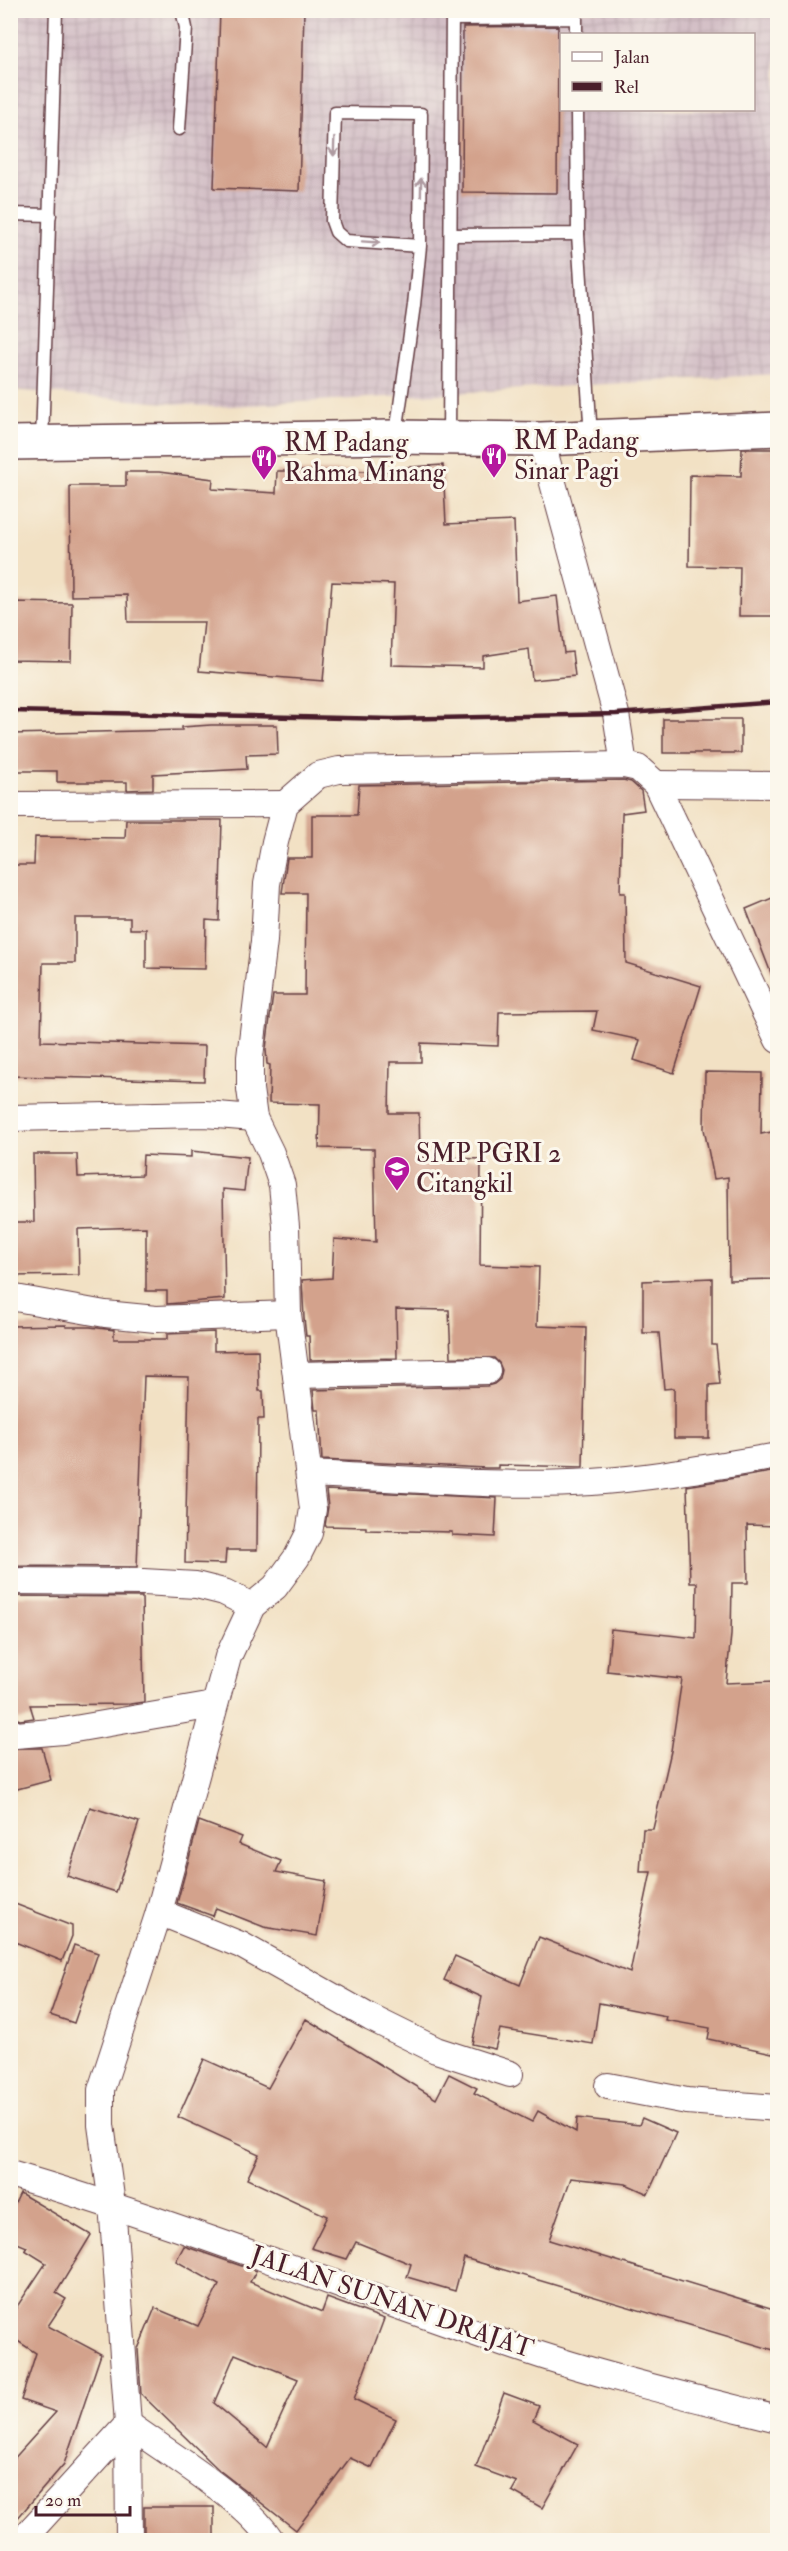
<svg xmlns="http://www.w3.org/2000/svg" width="788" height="2551" viewBox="0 0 788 2551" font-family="'IM FELL Double Pica',serif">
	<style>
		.industrial { fill: url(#industrial-grid); fill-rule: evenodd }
		.building { fill: #d3a28c; fill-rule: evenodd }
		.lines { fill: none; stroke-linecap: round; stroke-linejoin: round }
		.service-casing { stroke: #633c42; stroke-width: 15 }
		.minor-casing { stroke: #633c42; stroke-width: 28 }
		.trunk-casing { stroke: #633c42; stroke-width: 36 }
		.service { stroke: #fff; stroke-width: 12 }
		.minor { stroke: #fff; stroke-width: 26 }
		.trunk { stroke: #fff; stroke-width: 33 }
		.rail { stroke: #4a1f2b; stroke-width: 4.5 }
		.oneway { stroke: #ae9aa0 }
		.labels { text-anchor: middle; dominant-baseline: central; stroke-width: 6; stroke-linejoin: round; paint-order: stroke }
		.poi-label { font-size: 26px; fill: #4a1f2b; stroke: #fbf7ec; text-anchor: start }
		.street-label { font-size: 26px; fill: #4a1f2b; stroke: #fbf7ec }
	</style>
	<defs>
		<pattern id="industrial-grid" width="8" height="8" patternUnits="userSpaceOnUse" patternTransform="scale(1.5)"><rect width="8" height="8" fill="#d2bdc5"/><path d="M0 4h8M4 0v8" fill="none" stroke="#b6a2a9"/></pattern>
	</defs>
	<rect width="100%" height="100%" fill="#fbf7ec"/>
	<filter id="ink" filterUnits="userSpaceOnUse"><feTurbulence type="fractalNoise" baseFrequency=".0167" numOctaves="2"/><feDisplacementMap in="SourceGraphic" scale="12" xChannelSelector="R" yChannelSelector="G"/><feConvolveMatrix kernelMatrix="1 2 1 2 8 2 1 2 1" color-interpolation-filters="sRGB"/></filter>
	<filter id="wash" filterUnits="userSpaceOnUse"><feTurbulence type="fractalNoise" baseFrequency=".008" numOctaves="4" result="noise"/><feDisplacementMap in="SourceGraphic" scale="24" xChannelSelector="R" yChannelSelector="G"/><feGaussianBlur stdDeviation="1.35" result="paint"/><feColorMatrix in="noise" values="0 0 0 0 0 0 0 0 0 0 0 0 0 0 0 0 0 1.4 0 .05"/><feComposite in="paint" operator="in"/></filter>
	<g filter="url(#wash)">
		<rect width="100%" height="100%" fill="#f2e1c4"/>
		<path class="industrial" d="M10,11H777V374L215,407L11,390ZM562,34H754V110H562Z"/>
		<g id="blocks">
			<g class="building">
				<path d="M220,10H304L299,191L214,188Z"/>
				<path d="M558,26L557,193L462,192L463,27Z"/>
				<path d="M742,449H777V616H739L740,567L689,566L690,475L741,476Z"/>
				<path d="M443,465L446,524L514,521L517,601L557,596L564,653L572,652L575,676L532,680L529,649L483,656V667L391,665L394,584L332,582L323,681L199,671L204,622H128L127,595L71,596L70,486H126V472H159L213,479L212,489L276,493L277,471H395L394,468Z"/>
				<path d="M10,602L72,603L71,661L10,660Z"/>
				<rect x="663" y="719" width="78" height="34"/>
				<path d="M211,725H277L278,754L246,755L247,769L153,774V789L127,790V782H57V771H11V734L182,730V727Z"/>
				<path d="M623,780L631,782L641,791L644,810L622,813L620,893H625L626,963L701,986L674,1073L634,1060L640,1040L593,1030L597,1011L499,1012L498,1046L421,1043V1062H390L389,1113H419L420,1157L481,1159L480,1265L539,1267L537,1326L586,1328L583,1467L498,1465V1468H486L322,1460L319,1410H315L313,1390L487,1386L494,1384L500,1379L502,1370L499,1363L494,1358L451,1357L449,1310L396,1309L397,1358L310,1360L309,1336H306L304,1318L302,1280L332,1278L334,1239L376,1242L374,1149L319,1148L320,1104L269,1103L270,1065L267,1064L266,1049L273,995H305L306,893H282L287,858H312V815H357L359,785Z"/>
				<path d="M126,820H222L219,921L206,920L205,969L146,968V929H130V918H75V963H43L41,1041L205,1046L204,1081L10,1076V865H34L35,837L125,838Z"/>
				<path d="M777,896V985L776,986L746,909Z"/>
				<path d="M705,1072L762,1073L761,1134L777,1131V1279L729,1280L728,1177L714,1179L704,1129Z"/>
				<path d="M191,1151L248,1157L244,1191L223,1189L225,1299L167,1304V1291H146V1227L78,1229L79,1275L10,1276V1222H34L33,1154H77L78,1177L142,1175L143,1155L191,1157Z"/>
				<path d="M712,1278V1345H716L720,1384L709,1385V1438H674V1388L664,1389L659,1333H643V1281Z"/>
				<path d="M66,1325V1327H90L114,1330V1339H167V1334L214,1332V1351L258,1350L259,1391H263L264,1419H258L257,1550H226L225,1564L185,1563L189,1377L144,1376L137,1567L10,1566V1326Z"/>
				<path d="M777,1471V1526L747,1525L748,1583H732L731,1635L726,1683L777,1681V2054L708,2039L710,2028L665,2020L666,2016L599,2003L593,2044L500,2029L495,2049L472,2044L482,1997L444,1980L455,1956L520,1985L539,1937L630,1973L651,1872H640L643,1829H653L671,1751L682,1679L607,1671L611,1629L696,1638L697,1583H690L687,1486Z"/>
				<path d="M326,1490L497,1498L495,1537L452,1535V1532L366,1530V1527L325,1526L328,1507Z"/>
				<path d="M10,1596L142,1597L144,1702L130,1704L30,1705L34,1718L20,1720L10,1716Z"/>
				<path d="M10,1748H42L51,1780L10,1791Z"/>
				<path d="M90,1807L139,1822L116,1892L67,1876Z"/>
				<path d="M199,1821L242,1837L239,1844L281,1861L276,1872L326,1881L317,1936L264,1927L216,1908L213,1916L177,1903Z"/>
				<path d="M10,1902L72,1926V1936L62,1961L10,1940Z"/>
				<path d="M74,1945L98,1953L74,2023L50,2015Z"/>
				<path d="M306,2019L436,2099L449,2074L477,2088L474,2093L532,2122L538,2111L576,2132L577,2118L639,2125L642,2118L676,2133L648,2194L626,2184L571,2178L549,2240L777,2310V2351L464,2258L455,2291L407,2277L411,2264L356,2242L347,2259L311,2248L327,2216L247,2179L259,2154L178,2117L204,2059L268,2088Z"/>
				<path d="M20,2193L91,2235L56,2293L66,2299L48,2326L101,2354L64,2464L10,2527V2463L56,2412L21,2400L36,2353L10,2336V2317L46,2263L25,2250L27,2247L10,2240V2214Z"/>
				<path d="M184,2246L256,2271L250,2282L322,2312L327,2298L384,2319L354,2399L396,2419L372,2468L350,2458L296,2530L219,2470L141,2394L138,2349L155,2308L198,2326L219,2285L176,2261ZM235,2354L298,2379L267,2447L214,2403Z"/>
				<path d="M504,2393L539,2406L533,2420L578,2444L542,2508L512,2491L517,2482L476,2467Z"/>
				<rect x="144" y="2507" width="70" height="34"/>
			</g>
		</g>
	</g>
	<g filter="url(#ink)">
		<use href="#blocks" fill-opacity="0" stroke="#633c42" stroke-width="1.5"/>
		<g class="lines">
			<g class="service-casing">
				<g id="service">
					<path d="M452,19L576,18V34"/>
					<path d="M179,129L186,28L182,10"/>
					<path d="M10,214L50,215"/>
					<path d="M578,234L591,437"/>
					<path d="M451,235L578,234L577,110"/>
					<path d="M396,434L414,305L420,246L421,114L335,113L332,221L336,232L346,241L420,246"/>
					<path d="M449,436L452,10"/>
					<path d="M42,442L56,10"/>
				</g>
			</g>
			<g class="minor-casing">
				<g id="minor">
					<path d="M541,439L616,714L624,765"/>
					<path d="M656,784L778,785"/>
					<path d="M10,805L285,804"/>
					<path d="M10,1118L205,1114L254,1118"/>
					<path d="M10,1297L105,1314L156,1319L288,1314"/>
					<path d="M296,1375L487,1371"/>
					<path d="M309,1474C403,1478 498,1488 592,1482C654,1478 716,1466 778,1456"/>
					<path d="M10,1581L143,1582L196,1585L224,1592L252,1606"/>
					<path d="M10,1731L16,1735L63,1731L214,1705"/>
					<path d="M159,1912L241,1945L371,2018L436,2050L510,2074"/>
					<path d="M608,2086L687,2101L778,2108"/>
					<path d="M10,2174C181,2224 347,2290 516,2347C601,2376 690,2397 778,2419"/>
					<path d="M22,2540L128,2424C170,2455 244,2498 271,2540"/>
					<path d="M129,2540L128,2424L112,2204L101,2125V2090L159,1912L228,1657L252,1606L275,1587L297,1557L309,1533L313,1509L288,1314L286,1226L282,1185L271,1153L254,1118L250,1089V1057L264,941L267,884L275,842L285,804L318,775L339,770L624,765L638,768L656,784L778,1040"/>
				</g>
			</g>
			<g class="trunk-casing">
				<path id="trunk" d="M10,443L395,437L541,439L778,429"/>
			</g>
			<use href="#service" class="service"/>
			<use href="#minor" class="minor"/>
			<use href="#trunk" class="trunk"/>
			<path class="rail" d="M10,711L393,719L616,714L778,702"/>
		</g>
		<defs><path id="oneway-shaft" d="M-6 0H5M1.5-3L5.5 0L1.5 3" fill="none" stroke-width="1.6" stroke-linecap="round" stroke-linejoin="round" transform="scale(1.5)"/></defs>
		<g class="oneway">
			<use href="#oneway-shaft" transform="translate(334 147) rotate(92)"/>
			<use href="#oneway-shaft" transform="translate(421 187) rotate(-89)"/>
			<use href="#oneway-shaft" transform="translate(371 242) rotate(4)"/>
		</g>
	</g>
	<defs>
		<g id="restaurant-pin" transform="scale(1.35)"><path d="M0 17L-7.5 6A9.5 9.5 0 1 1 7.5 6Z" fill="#b5179e" stroke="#fbf7ec"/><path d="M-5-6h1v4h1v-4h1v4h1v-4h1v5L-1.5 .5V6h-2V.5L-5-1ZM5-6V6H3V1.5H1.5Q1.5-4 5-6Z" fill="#fff"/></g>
		<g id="school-pin" transform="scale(1.35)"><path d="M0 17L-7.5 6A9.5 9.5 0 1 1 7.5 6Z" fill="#b5179e" stroke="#fbf7ec"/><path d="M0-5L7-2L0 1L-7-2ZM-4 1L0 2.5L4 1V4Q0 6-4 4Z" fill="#fff"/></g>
	</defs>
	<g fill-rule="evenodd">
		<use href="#restaurant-pin" x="494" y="456"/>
		<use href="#restaurant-pin" x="264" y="458"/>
		<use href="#school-pin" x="397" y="1169"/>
	</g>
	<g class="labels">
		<g class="poi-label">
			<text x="514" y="441">RM Padang<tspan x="514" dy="30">Sinar Pagi</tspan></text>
			<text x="284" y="443">RM Padang<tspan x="284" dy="30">Rahma Minang</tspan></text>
			<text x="416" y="1154">SMP PGRI 2<tspan x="416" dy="30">Citangkil</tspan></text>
		</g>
		<g class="street-label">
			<text transform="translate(392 2302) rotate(19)">JALAN SUNAN DRAJAT</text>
		</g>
	</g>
	<rect width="788" height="2551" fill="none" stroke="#fbf7ec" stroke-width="36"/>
	<rect x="560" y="33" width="195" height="78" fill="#fbf7ec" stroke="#b4a19f" stroke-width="1.5"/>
	<rect x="572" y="52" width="30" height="9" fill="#ffffff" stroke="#b4a19f" stroke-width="1.5"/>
	<text x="614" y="63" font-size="18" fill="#4a1f2b">Jalan</text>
	<rect x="572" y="82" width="30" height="9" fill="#4a1f2b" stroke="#b4a19f" stroke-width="1.5"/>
	<text x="614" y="93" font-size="18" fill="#4a1f2b">Rel</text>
	<path d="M36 2506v9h94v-9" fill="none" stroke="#4a1f2b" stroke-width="3"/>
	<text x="45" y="2506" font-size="18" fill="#4a1f2b" stroke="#fbf7ec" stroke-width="4.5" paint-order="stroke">20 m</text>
</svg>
